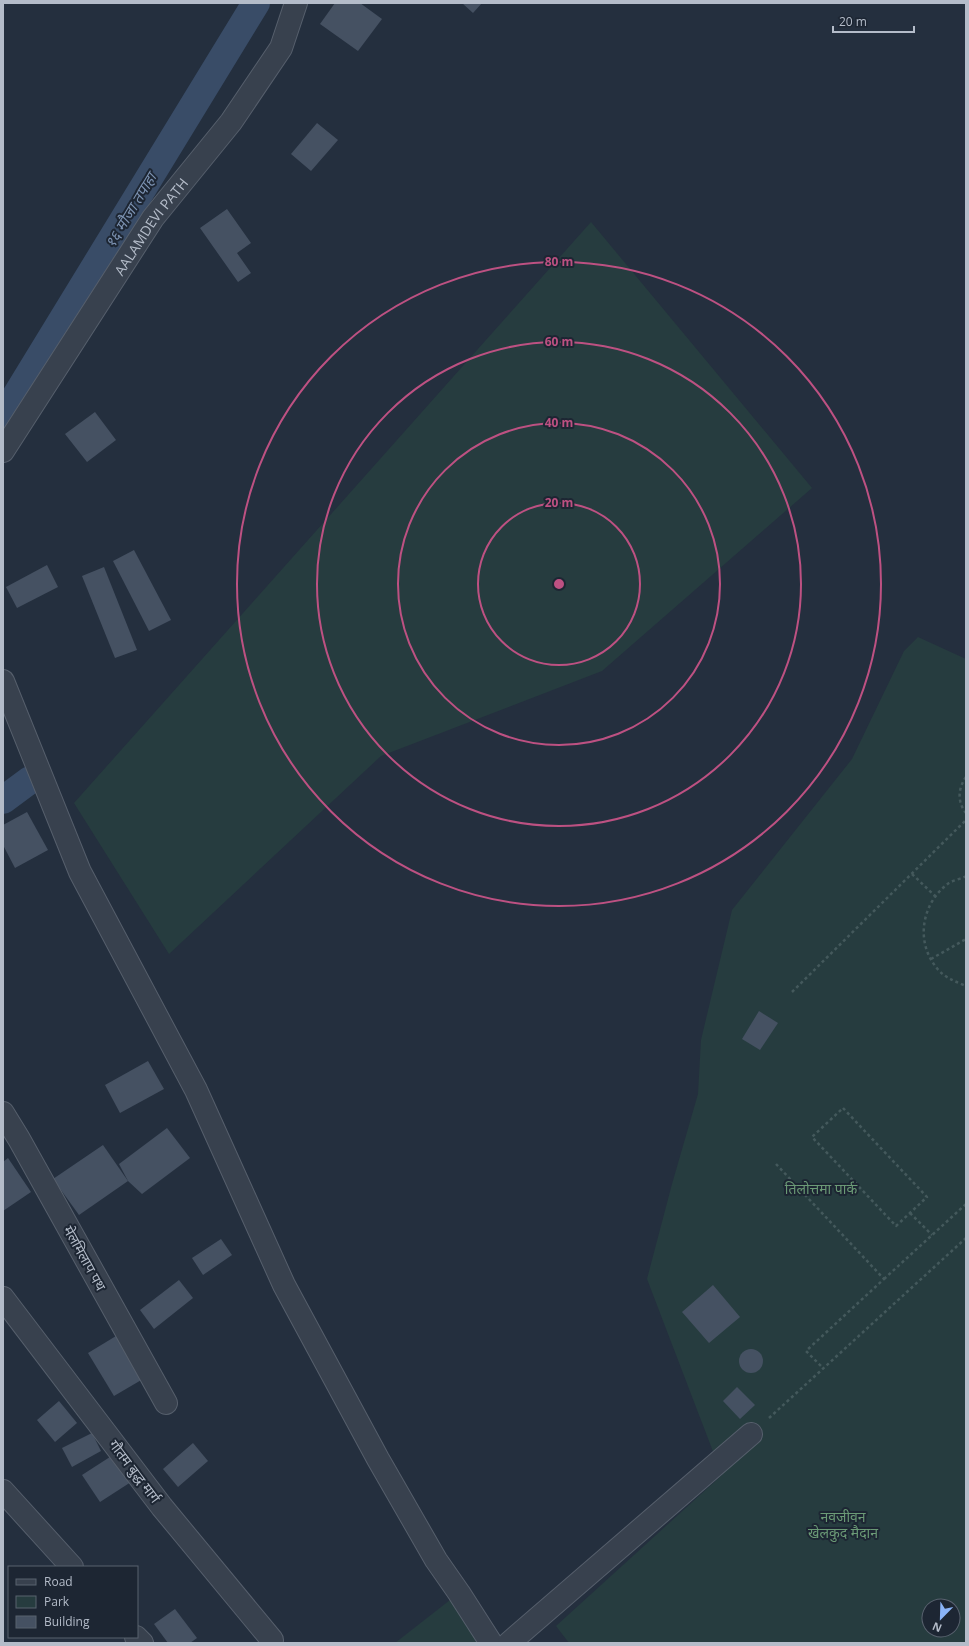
<svg xmlns="http://www.w3.org/2000/svg" width="969" height="1646" viewBox="0 0 969 1646" font-family="'Open Sans','Noto Sans Devanagari',sans-serif">
	<style>
		.green { fill: #263c3f; fill-rule: evenodd }
		.lines { fill: none; stroke-linecap: round; stroke-linejoin: round }
		.canal { stroke: #394c67; stroke-width: 28 }
		.building { fill: #455162 }
		.minor-casing { stroke: #565f6c; stroke-width: 24 }
		.path { stroke: #44595c; stroke-width: 2.5; stroke-dasharray: 3 3; stroke-linecap: butt }
		.minor { stroke: #38414e; stroke-width: 22 }
		.ring { fill: none; stroke: #bd5182; stroke-width: 2 }
		.labels { text-anchor: middle; dominant-baseline: central; stroke-width: 4; stroke-linejoin: round; paint-order: stroke }
		.street-label { font-size: 14px; fill: #b4bcc9; stroke: #1d2633 }
		.park-label { font-size: 14px; fill: #6b9a76; stroke: #1d2633 }
		.water-label { font-size: 15px; font-style: italic; fill: #7c92b1; stroke: #1d2633 }
		.centre { fill: #bd5182; stroke: #1d2633; stroke-width: 2 }
		.ring-label { font-size: 12px; text-anchor: middle; font-weight: bold; fill: #bd5182; stroke: #1d2633; stroke-width: 4; stroke-linejoin: round; paint-order: stroke }
	</style>
	<rect width="100%" height="100%" fill="#242f3e"/>
	<g class="green">
		<path d="M591,222L812,488L602,671L381,756L169,954L74,803Z"/>
		<path d="M918,637L966,659V1643H569L556,1626L722,1475L647,1279L672,1184L698,1094L701,1040L732,910L852,759L904,651ZM929,1606H953V1630H929Z"/>
		<path d="M459,1593L491,1643H395Z"/>
	</g>
	<g class="lines">
		<g class="canal">
			<path d="M3,417L256,3"/>
			<path d="M3,800L30,780"/>
		</g>
	</g>
	<g class="building">
		<path d="M335,3H360L382,19L358,51L320,24Z"/>
		<path d="M462,3H482L473,13Z"/>
		<path d="M317,123L338,140L311,171L291,154Z"/>
		<path d="M227,209L251,243L237,253L251,273L238,282L200,228Z"/>
		<path d="M95,412L116,440L87,462L65,434Z"/>
		<path d="M134,550L171,620L149,631L113,561Z"/>
		<path d="M47,565L58,587L17,608L6,587Z"/>
		<path d="M104,567L137,650L115,658L82,576Z"/>
		<path d="M27,812L48,850L15,868L3,845V825Z"/>
		<path d="M759,1011L778,1023L760,1050L742,1039Z"/>
		<path d="M148,1061L164,1089L120,1113L105,1085Z"/>
		<path d="M167,1128L190,1158L142,1194L128,1181L119,1164Z"/>
		<path d="M103,1145L128,1181L79,1215L53,1179Z"/>
		<path d="M8,1158L31,1192L3,1211V1162Z"/>
		<path d="M221,1239L232,1255L203,1275L192,1258Z"/>
		<path d="M179,1280L193,1298L154,1329L140,1310Z"/>
		<path d="M713,1285L740,1317L709,1343L682,1312Z"/>
		<path d="M116,1336L143,1379L114,1396L88,1353Z"/>
		<circle cx="751" cy="1361" r="12"/>
		<path d="M737,1387L755,1405L740,1419L723,1401Z"/>
		<path d="M59,1401L77,1423L55,1442L37,1420Z"/>
		<path d="M92,1433L101,1451L72,1467L62,1448Z"/>
		<path d="M193,1443L208,1461L178,1487L163,1469Z"/>
		<path d="M113,1455L131,1482L100,1502L82,1475Z"/>
		<path d="M175,1609L197,1638L190,1643H168L154,1624Z"/>
	</g>
	<g class="lines">
		<g class="minor-casing">
			<g id="minor">
				<path id="s1" d="M3,451L153,218L231,122L281,48L296,3"/>
				<path d="M3,681L80,872L196,1090L284,1285L378,1459L436,1560L459,1593L491,1643"/>
				<path d="M3,1113L19,1139L166,1403"/>
				<path d="M3,1298L162,1507L272,1640"/>
				<path d="M3,1491L72,1567"/>
				<path d="M136,1637L142,1643"/>
				<path d="M509,1643L751,1434"/>
			</g>
		</g>
		<g class="path">
			<path d="M966,777C958,788 957,802 966,813"/>
			<path d="M912,874L935,896"/>
			<path d="M966,876C961,879 954,880 949,883C922,902 915,941 936,967C943,977 954,981 966,986"/>
			<path d="M931,959L966,939"/>
			<path d="M792,992L966,820"/>
			<path d="M843,1108L927,1197L896,1226L812,1137Z"/>
			<path d="M776,1164L884,1279L806,1351L823,1368"/>
			<path d="M910,1213L932,1235"/>
			<path d="M884,1279L966,1204"/>
			<path d="M769,1418L966,1238"/>
		</g>
		<use href="#minor" class="minor"/>
	</g>
	<g class="ring">
		<circle cx="559" cy="584" r="81"/>
		<circle cx="559" cy="584" r="161"/>
		<circle cx="559" cy="584" r="242"/>
		<circle cx="559" cy="584" r="322"/>
	</g>
	<g class="labels">
		<g class="street-label">
			<text stroke="none"><textPath href="#s1" startOffset="269">AALAMDEVI PATH</textPath></text>
			<text transform="translate(85 1258) rotate(61)">मेलमिलाप पथ</text>
			<text transform="translate(135 1471) rotate(53)">गौतम बुद्ध मार्ग</text>
		</g>
		<g class="park-label">
			<text x="821" y="1188">तिलोत्तमा पार्क</text>
			<text x="843" y="1516">नवजीवन<tspan x="843" dy="16">खेलकुद मैदान</tspan></text>
		</g>
		<g class="water-label">
			<text transform="translate(130 210) rotate(-59)">१६ मौजा तपाहा</text>
		</g>
	</g>
	<circle cx="559" cy="584" r="6" class="centre"/>
	<g class="ring-label">
		<text x="559" y="266">80 m</text>
		<text x="559" y="346">60 m</text>
		<text x="559" y="427">40 m</text>
		<text x="559" y="507">20 m</text>
	</g>
	<rect width="969" height="1646" fill="none" stroke="#b4bcc9" stroke-width="8"/>
	<rect x="8" y="1566" width="130" height="72" fill="#1d2633" stroke="#59626f"/>
	<rect x="16" y="1579" width="20" height="6" fill="#38414e" stroke="#59626f"/>
	<text x="44" y="1586" font-size="12" fill="#b4bcc9">Road</text>
	<rect x="16" y="1596" width="20" height="12" fill="#263c3f" stroke="#59626f"/>
	<text x="44" y="1606" font-size="12" fill="#b4bcc9">Park</text>
	<rect x="16" y="1616" width="20" height="12" fill="#455162" stroke="#59626f"/>
	<text x="44" y="1626" font-size="12" fill="#b4bcc9">Building</text>
	<g transform="translate(941 1618) rotate(203)"><circle r="19" fill="#1d2633" stroke="#59626f"/>
	<path d="M0-3L7 15L0 10L-7 15Z" fill="#8ab4f8"/>
	<text y="-6" font-size="11" font-weight="bold" text-anchor="middle" fill="#b4bcc9">N</text>
	</g>
	<path d="M833 26v6h81v-6" fill="none" stroke="#b4bcc9" stroke-width="2"/>
	<text x="839" y="26" font-size="12" fill="#b4bcc9" stroke="#1d2633" stroke-width="3" paint-order="stroke">20 m</text>
</svg>
